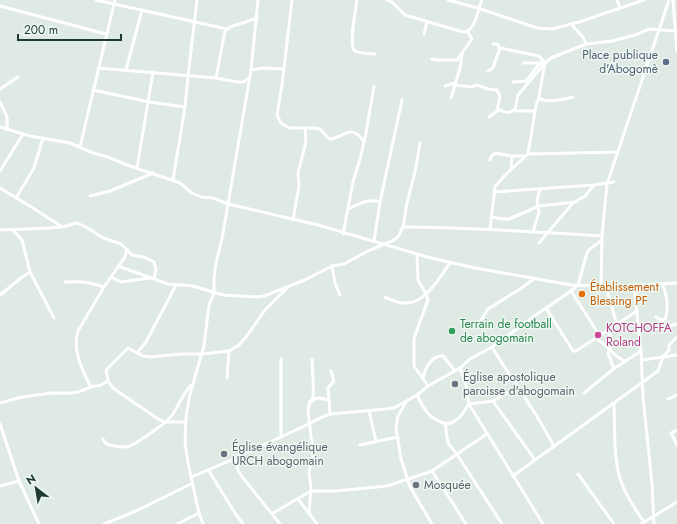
<svg xmlns="http://www.w3.org/2000/svg" width="677" height="524" viewBox="0 0 677 524" font-family="Jost,sans-serif">
	<style>
		.lines { fill: none; stroke-linecap: round; stroke-linejoin: round }
		.minor { stroke: #fff; stroke-width: 3 }
		.service-dot { fill: #5c6f8a; stroke: #eef7f2; stroke-width: 1.5 }
		.food-dot { fill: #e8710a; stroke: #eef7f2; stroke-width: 1.5 }
		.leisure-dot { fill: #2e9e5b; stroke: #eef7f2; stroke-width: 1.5 }
		.hotel-dot { fill: #d1479c; stroke: #eef7f2; stroke-width: 1.5 }
		.worship-dot { fill: #6b7280; stroke: #eef7f2; stroke-width: 1.5 }
		.labels { text-anchor: middle; dominant-baseline: central; stroke-width: 3; stroke-linejoin: round; paint-order: stroke }
		.service-label { font-size: 12px; fill: #4e5e75; stroke: #eef7f2; text-anchor: end }
		.food-label { font-size: 12px; fill: #c56008; stroke: #eef7f2; text-anchor: start }
		.leisure-label { font-size: 12px; fill: #27864d; stroke: #eef7f2; text-anchor: start }
		.hotel-label { font-size: 12px; fill: #b23c85; stroke: #eef7f2; text-anchor: start }
		.worship-label { font-size: 12px; fill: #5b616d; stroke: #eef7f2; text-anchor: start }
	</style>
	<rect width="100%" height="100%" fill="#deeae3"/>
	<g class="lines">
		<g class="minor">
			<path d="M96,0L227,29"/>
			<path d="M292,0L282,85L277,115L281,123L287,127L291,128H315L320,129L329,139C342,140 351,121 364,142"/>
			<path d="M357,0C356,9 348,46 355,51C361,54 369,53 375,54"/>
			<path d="M387,0L392,2L405,15L463,32C476,31 477,11 482,0"/>
			<path d="M448,0L478,8L537,28L552,29L579,22L644,0"/>
			<path d="M617,0L620,8"/>
			<path d="M673,0L677,52"/>
			<path d="M0,6L106,34"/>
			<path d="M572,25L583,37L586,44"/>
			<path d="M424,34L427,22"/>
			<path d="M493,44H497L500,48"/>
			<path d="M432,59L437,60H457L472,39L467,31"/>
			<path d="M98,68L216,78L238,82H243L249,78"/>
			<path d="M126,70L142,10"/>
			<path d="M251,70L264,68L283,69"/>
			<path d="M488,71L493,68L500,48L539,56L545,63H523"/>
			<path d="M216,78L225,31L230,27L257,18"/>
			<path d="M513,82L526,81L540,63"/>
			<path d="M455,85L472,87L477,85L488,89L497,90L500,96L497,111L500,110C507,114 509,113 515,109"/>
			<path d="M445,86L452,84L456,82"/>
			<path d="M0,89L18,77"/>
			<path d="M93,90L149,102L185,107"/>
			<path d="M451,98L460,68L462,54"/>
			<path d="M539,98C546,104 565,99 573,97"/>
			<path d="M0,102L7,117V129"/>
			<path d="M515,109L518,95L545,63L551,58L586,44L612,41L635,35L649,29L677,31"/>
			<path d="M515,109L516,111H535L528,154"/>
			<path d="M535,111L537,102L538,101L545,63"/>
			<path d="M489,117L497,111"/>
			<path d="M0,127L30,136L70,143L93,153L108,157L127,165L180,183L192,193L201,197L213,198L228,204L318,225L431,258L475,268L571,285L617,286L677,283"/>
			<path d="M80,147L115,0"/>
			<path d="M490,160L491,157L495,153L512,156"/>
			<path d="M137,168L153,72"/>
			<path d="M511,170L512,156H525"/>
			<path d="M0,171L23,134"/>
			<path d="M173,180L185,107L188,76L197,0"/>
			<path d="M0,188L33,208L62,227"/>
			<path d="M494,192L594,185L614,182"/>
			<path d="M90,196L110,191L153,173"/>
			<path d="M16,198L34,168L43,138"/>
			<path d="M348,209C359,204 368,198 380,202"/>
			<path d="M491,217L503,219H509L539,206L576,202"/>
			<path d="M293,220L299,186L298,173L306,142L305,129"/>
			<path d="M403,227C469,227 536,232 602,236"/>
			<path d="M490,229L495,187L505,175L528,154L618,152"/>
			<path d="M0,230L50,228L62,227L77,223L86,227L103,238L121,244L132,255L144,257L154,262L156,269L154,279"/>
			<path d="M13,230L22,240L30,272L54,318"/>
			<path d="M533,232L539,212L537,200L540,189"/>
			<path d="M343,234L353,182L360,159L366,133L374,86"/>
			<path d="M374,241L380,202L402,100"/>
			<path d="M539,243L573,203L585,196L594,185"/>
			<path d="M417,255L418,280L426,294L428,300L414,338V366L428,386"/>
			<path d="M118,266L168,284L193,286L223,295L256,297L264,296L305,280L332,266L344,264L368,251L394,240L398,237L403,227L407,203L415,172L420,143"/>
			<path d="M332,266L335,283L340,295"/>
			<path d="M111,277L121,282L150,278"/>
			<path d="M65,282C79,281 91,282 104,287"/>
			<path d="M634,285L641,351L643,397L652,484L654,524"/>
			<path d="M601,286L602,236L607,184L669,0"/>
			<path d="M606,286L617,325"/>
			<path d="M571,291L600,336L598,340C608,346 614,357 625,361"/>
			<path d="M0,295L21,278L30,272"/>
			<path d="M385,297C392,300 399,304 406,303C426,303 439,278 450,263"/>
			<path d="M546,308L573,351H576L637,311"/>
			<path d="M656,317L661,320L665,319C669,309 667,293 662,284"/>
			<path d="M478,325L488,309L520,289L534,279"/>
			<path d="M660,329L677,324"/>
			<path d="M608,331L612,340L611,343L610,350L608,353L614,369"/>
			<path d="M492,347C512,381 537,411 554,447"/>
			<path d="M137,353L146,342L176,285"/>
			<path d="M312,359C312,368 315,395 312,401"/>
			<path d="M642,360L677,355"/>
			<path d="M227,378L229,351"/>
			<path d="M423,378C425,369 431,355 443,356L455,371"/>
			<path d="M108,381L106,370L128,348L143,356L150,357L181,354H202L229,351L239,345L246,337L265,310L288,287"/>
			<path d="M91,387C82,370 72,350 78,331L104,287L125,257L127,250"/>
			<path d="M518,387L493,401L469,404L543,524"/>
			<path d="M584,393L612,370L641,351"/>
			<path d="M417,395C425,411 429,419 447,424C459,421 463,413 469,404L466,385L460,368"/>
			<path d="M668,399L677,395"/>
			<path d="M493,401L535,460"/>
			<path d="M406,402L398,416L396,428L401,459L410,487L432,524"/>
			<path d="M0,403L22,397L52,393H70L78,392L91,387L101,385L108,381L113,388L158,419L165,422H186"/>
			<path d="M614,404C615,428 613,463 622,484C627,498 636,510 644,522"/>
			<path d="M369,411L376,441"/>
			<path d="M330,414L328,388L334,381L331,371"/>
			<path d="M445,423L448,443L456,453L502,524"/>
			<path d="M0,424L19,481L39,524"/>
			<path d="M677,430L671,433L677,445"/>
			<path d="M281,437V359"/>
			<path d="M103,439C105,445 109,445 115,446C120,447 125,448 130,446C140,441 167,423 173,414C179,404 183,394 191,385"/>
			<path d="M360,445L398,437"/>
			<path d="M235,459L238,470L243,478L280,524"/>
			<path d="M209,471L235,513L243,524"/>
			<path d="M432,471L466,524"/>
			<path d="M578,474L614,524"/>
			<path d="M513,476L658,371L663,357L669,350V345L677,337"/>
			<path d="M191,477C227,463 261,446 296,430C308,425 318,418 330,414L386,409L394,408L417,395L428,386L460,368L470,359L492,347L533,317L571,291L578,285L587,253L590,249L602,240"/>
			<path d="M0,486L19,481"/>
			<path d="M298,499L317,524"/>
			<path d="M273,513L311,491H336L387,486L432,471L487,434"/>
			<path d="M309,513L311,487L309,473L313,453L308,411L310,401L318,398L329,400"/>
			<path d="M104,524L136,511L193,483"/>
			<path d="M177,524L199,513"/>
			<path d="M203,524L199,513L188,463L185,443L186,417L190,394L204,346L209,305L214,293V278L216,263L222,239L251,70L258,0"/>
			<path d="M641,524L677,502"/>
		</g>
	</g>
	<circle class="service-dot" cx="666" cy="62" r="4"/>
	<circle class="food-dot" cx="582" cy="294" r="4"/>
	<circle class="leisure-dot" cx="452" cy="331" r="4"/>
	<circle class="hotel-dot" cx="598" cy="335" r="4"/>
	<g class="worship-dot">
		<circle cx="455" cy="384" r="4"/>
		<circle cx="224" cy="454" r="4"/>
		<circle cx="416" cy="485" r="4"/>
	</g>
	<g class="labels">
		<g class="service-label">
			<text x="658" y="55">Place publique<tspan x="658" dy="14">d'Abogomè</tspan></text>
		</g>
		<g class="food-label">
			<text x="590" y="287">Établissement<tspan x="590" dy="14">Blessing PF</tspan></text>
		</g>
		<g class="leisure-label">
			<text x="460" y="324">Terrain de football<tspan x="460" dy="14">de abogomain</tspan></text>
		</g>
		<g class="hotel-label">
			<text x="606" y="328">KOTCHOFFA<tspan x="606" dy="14">Roland</tspan></text>
		</g>
		<g class="worship-label">
			<text x="463" y="377">Église apostolique<tspan x="463" dy="14">paroisse d'abogomain</tspan></text>
			<text x="232" y="447">Église évangélique<tspan x="232" dy="14">URCH abogomain</tspan></text>
			<text x="424" y="485">Mosquée</text>
		</g>
	</g>
	<g transform="translate(36 488) rotate(329)" stroke="#eef7f2" stroke-width="3" paint-order="stroke">
	<path d="M0-3L7 15L0 10L-7 15Z" fill="#1f3b2f"/>
	<text y="-6" font-size="11" font-weight="bold" text-anchor="middle" fill="#1f3b2f">N</text>
	</g>
	<path d="M18 34v6h103v-6" fill="none" stroke="#1f3b2f" stroke-width="2"/>
	<text x="24" y="34" font-size="12" fill="#1f3b2f" stroke="#eef7f2" stroke-width="3" paint-order="stroke">200 m</text>
</svg>
